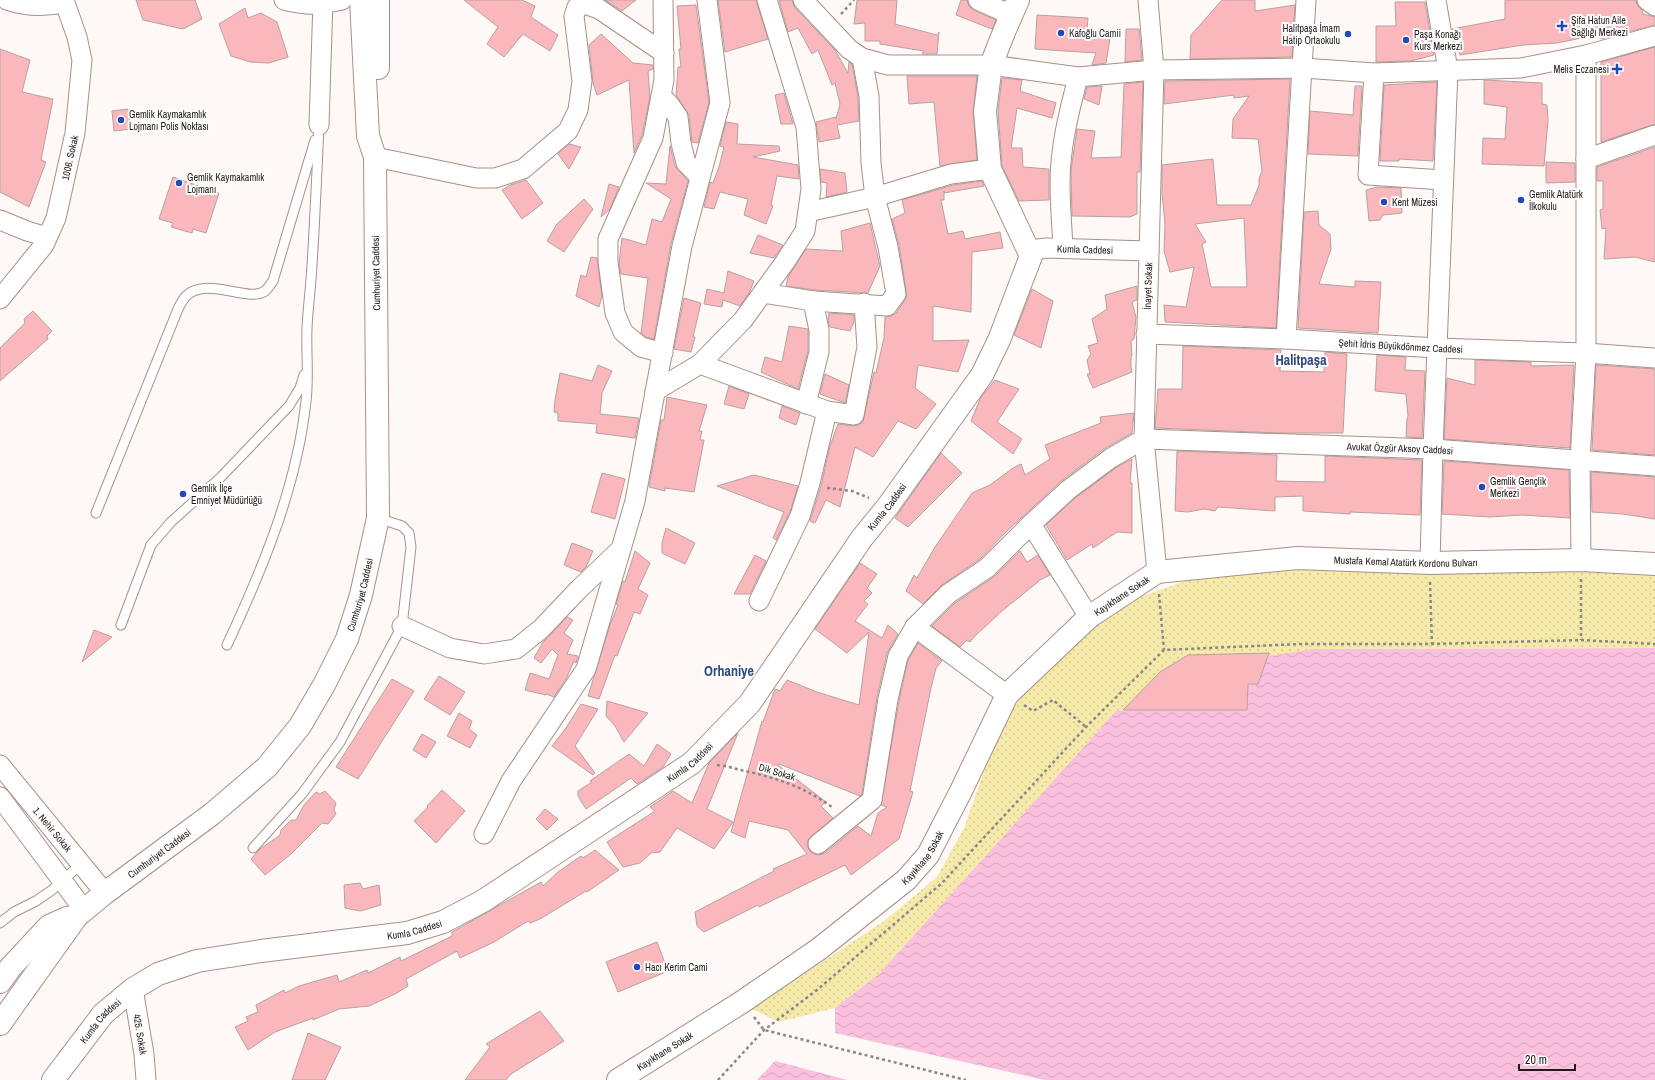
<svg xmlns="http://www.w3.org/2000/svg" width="1655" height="1080" viewBox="0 0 1655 1080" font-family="'Archivo Narrow',sans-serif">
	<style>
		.grass { fill: url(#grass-dots) }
		.water { fill: url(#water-waves) }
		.building { fill: #fab8bc; stroke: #b9a0a1; fill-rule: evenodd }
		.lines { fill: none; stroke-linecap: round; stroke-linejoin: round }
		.lane-casing { stroke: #a79087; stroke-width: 11 }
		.street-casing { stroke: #a79087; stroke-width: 21 }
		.secondary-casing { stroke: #a79087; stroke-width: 24 }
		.primary-casing { stroke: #a79087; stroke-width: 24 }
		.path { stroke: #8d8784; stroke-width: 2.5; stroke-dasharray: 3 3; stroke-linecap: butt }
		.lane { stroke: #fff; stroke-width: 9 }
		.street { stroke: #fff; stroke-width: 19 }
		.secondary { stroke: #fff; stroke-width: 22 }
		.primary { stroke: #fff; stroke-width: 22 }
		.poi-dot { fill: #204ab8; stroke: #fff; stroke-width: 1.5 }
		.labels { text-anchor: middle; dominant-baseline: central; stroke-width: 4; stroke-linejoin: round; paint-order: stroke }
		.poi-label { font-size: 10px; fill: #221a17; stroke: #fff; text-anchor: start }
		.street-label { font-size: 10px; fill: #221a17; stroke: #fff }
		.district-label { font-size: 14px; font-weight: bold; fill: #304a82; stroke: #fff }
	</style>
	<defs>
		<pattern id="grass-dots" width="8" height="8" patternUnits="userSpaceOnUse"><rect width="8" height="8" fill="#f6eaab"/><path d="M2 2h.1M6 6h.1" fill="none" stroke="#d3c892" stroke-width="1.8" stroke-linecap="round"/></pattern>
		<pattern id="water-waves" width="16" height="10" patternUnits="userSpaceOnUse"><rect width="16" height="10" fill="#fac0dd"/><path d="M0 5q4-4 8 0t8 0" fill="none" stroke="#d6a4bd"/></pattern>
	</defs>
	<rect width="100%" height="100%" fill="#fef9f7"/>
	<path class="grass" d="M1309,567L1655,569V648L1313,649L1239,705L1116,711L879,974L835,1008L779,1022L752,1009L884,921L937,877L964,828L1001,723L1025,693L1098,624L1142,596L1194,578Z"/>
	<g class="water">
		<path d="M1655,648V1080H1045L835,1033V1008L879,974L1116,711L1239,705L1263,657L1313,649Z"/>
		<path d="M775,1061L848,1080H757Z"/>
	</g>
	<g class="building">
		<path d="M136,0H195L202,19L183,29L143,20Z"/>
		<path d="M464,0H522L535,6L531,17L558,35L550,51L523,34L504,57L487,44L498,27Z"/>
		<path d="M605,0H636L622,11Z"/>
		<path d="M718,0H756L768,39L725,52Z"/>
		<path d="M779,0H792L795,8L835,50L848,73L849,62L852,64L858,97L859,121L837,125L840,138L819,142L816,122L836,117V119L840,104L835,83L832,85L818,50L812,54L798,28L788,32Z"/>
		<path d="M857,0H897L895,24L937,35L939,32L937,54H922L924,51L880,44V41H865V23L854,24Z"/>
		<path d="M961,0H967L969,6L973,10L996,20L992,29L956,15Z"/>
		<path d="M1222,0H1255V11L1295,5L1292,57L1190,59L1191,35Z"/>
		<path d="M1505,0H1636L1637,5L1642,10L1643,14L1655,17V25L1601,39V34L1557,43L1523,45L1460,55L1459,49L1456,50L1452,29L1505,19Z"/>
		<path d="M1395,2H1425L1434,55L1411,61L1376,62V26H1396Z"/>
		<path d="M696,5L709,102L698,143L692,142L689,115L676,95L678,67H681L679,49H681L677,6Z"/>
		<path d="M245,8L248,18L261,13L277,22L288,57L269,63L250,62L231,56L219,24Z"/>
		<path d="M1037,15L1088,18L1087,31L1111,32L1106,63L1092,65L1096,53L1035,49Z"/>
		<path d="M1126,29H1139L1142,60L1125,62Z"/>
		<path d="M601,34L633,63L653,65V69L648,71L650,97L642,135L634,153L629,80L597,95L593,83L589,45Z"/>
		<path d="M1655,47V124L1601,142V62Z"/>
		<path d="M0,49L30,60L22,92L53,99L41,160L46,162L29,207L0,192Z"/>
		<path d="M907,76H977L973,112L977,160L940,166L934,102L909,104Z"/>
		<path d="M1002,78L1022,80L1020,91L1056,103L1052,118L1017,108L1011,148H1022L1023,167L1049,169V200L1019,201L1002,166L998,111Z"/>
		<path d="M1290,79L1276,328L1165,322L1164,305L1186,307L1194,267L1170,272L1164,251L1165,224L1162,193V165L1213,159L1217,205H1251L1259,185V178L1262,171L1258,139L1232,138L1233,119L1249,96L1234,98V95L1164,104L1165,81ZM1244,218L1247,287H1211L1202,244L1206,242L1195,224Z"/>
		<path d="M1484,80L1542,83V104L1547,105L1548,120L1544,166L1482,164L1483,138L1505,139L1507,107L1484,104Z"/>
		<path d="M1143,82L1140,172H1137V214L1130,217L1072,216L1071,170L1077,129L1095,131L1091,158L1121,157L1124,84Z"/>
		<path d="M1437,82L1433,161L1399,159V161H1380L1384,85Z"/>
		<path d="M1102,86L1099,105L1084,99L1087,87Z"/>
		<path d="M1355,86H1362L1358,156L1308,154L1310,111L1353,115Z"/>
		<path d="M784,93L793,124H781L775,95Z"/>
		<path d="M128,109L131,129L114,131L112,111Z"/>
		<path d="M726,122L738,124L737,144L779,146L780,151L753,157L798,165L799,179L777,176L771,205L773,206L766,224L744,215L748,199L720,192L714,209L704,207L710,182L713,183L719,167L724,147L720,146Z"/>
		<path d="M569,144L581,147L569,169L558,154Z"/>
		<path d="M670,146L675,166L688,181L671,244L654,339L646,337L641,333L648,278L621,274L619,264L622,238L646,245L652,219L662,222L671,199L646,183L666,184Z"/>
		<path d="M1655,147V262L1635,257L1604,259L1606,228L1602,229L1600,210L1603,209V181H1597V167Z"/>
		<path d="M1546,162L1575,163V182L1546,183Z"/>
		<path d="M820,169L845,173L847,192L826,197L827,183L821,182Z"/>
		<path d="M173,177L219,193L206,233L193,229L192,233L171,227L173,223L159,219Z"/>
		<path d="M526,180L543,203L522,219L502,190L510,185Z"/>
		<path d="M982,181L984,186L944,193V191V200H941L948,234L963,231L965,239L1000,232L1003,248L972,252L971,312L933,306V341L969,340L958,372L918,365L915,388L936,404L916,429L898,421L873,457L855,447L840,507L826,500L815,523L810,521L821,486L830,446L838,424L853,426L858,425L863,422L874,372L876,373L884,338L885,317L891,316L896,313L907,297L899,245L892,219L905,213L902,200L953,185Z"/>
		<path d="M609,184L619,187L610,209L601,217Z"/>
		<path d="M1377,187L1401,188L1402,213L1383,215L1380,220L1369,221L1366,190Z"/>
		<path d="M584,199L593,209L564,252L547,241L557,224Z"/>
		<path d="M1318,211L1319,225L1330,234L1331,249L1319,284L1355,287V281L1381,282L1378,333L1298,328L1304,212Z"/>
		<path d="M870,223L880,266L868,293L814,290L786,286L788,277L806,249L843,251L841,231Z"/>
		<path d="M758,235L783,245L774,258L750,253Z"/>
		<path d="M591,257L597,258L602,296L599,307L576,296L581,275L586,277Z"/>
		<path d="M728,271L754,281L749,293L740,306L723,300L722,307L704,304L707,289L724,293Z"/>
		<path d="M1137,286V300L1132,302L1136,317L1134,339L1131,341L1132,356L1131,357V367L1132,372L1093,388L1087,374H1090L1087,360L1091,354L1088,346L1098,343L1092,319L1107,309L1105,295Z"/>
		<path d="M1032,289L1053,301L1041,348L1014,335Z"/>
		<path d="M684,298L701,303L693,337H695L691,352L674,349Z"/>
		<path d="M33,311L52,331L47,336L48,339L0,381V348L25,323L24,319Z"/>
		<path d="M829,313L854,315V322L850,331L830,327L828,320Z"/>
		<path d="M789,326L808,329V351L798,389L761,372L765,357L782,362Z"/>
		<path d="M1183,346L1281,350L1280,371L1324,372L1325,352L1347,354L1343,433H1279L1155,428L1158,389H1182Z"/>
		<path d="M1377,355L1406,357L1405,370L1425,371L1422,438L1406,437L1407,419L1408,416L1406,394L1375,391Z"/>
		<path d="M1475,360L1531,362V366L1574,365L1570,448L1444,439L1447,378L1475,385Z"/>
		<path d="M598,365L612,371L602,393L600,414L639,418L635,438L596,433L597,424L558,421V413L554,412L555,400L560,373L592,381Z"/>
		<path d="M1596,365L1655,369V455L1592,450Z"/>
		<path d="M825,374L849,385L845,403L820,394Z"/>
		<path d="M995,380L1019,389L997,422L1022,439L1013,454L971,421L981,397Z"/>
		<path d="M729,386L749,394L744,409L724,404Z"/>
		<path d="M667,397L707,405L699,431H702L700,440H704L694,492L665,488V491L649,487L661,420H664Z"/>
		<path d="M782,406L800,413L796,425L779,418Z"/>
		<path d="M1134,413L1132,433L1104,449L1061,481L1006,532L980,559L942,585L923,604L906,591L914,575L917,578L935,547L972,493L990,485L1013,468L1021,464L1025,475L1050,459L1045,445L1101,423L1100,417Z"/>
		<path d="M1177,451L1277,455L1276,481L1325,482V456L1422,460L1420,515L1350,512V514L1303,511V496L1275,497V511L1218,507L1215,511L1204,509L1188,512L1175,511Z"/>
		<path d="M941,453L962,473L908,527L895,518Z"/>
		<path d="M1132,459L1130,483H1132V533L1117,532L1093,548L1092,544L1067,560L1046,525L1075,498L1117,467Z"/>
		<path d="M1444,461L1569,470L1570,518L1522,515L1490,517L1442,514Z"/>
		<path d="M1591,472L1655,477V519L1623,514L1592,512Z"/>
		<path d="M602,473L625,479L615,519L591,512Z"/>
		<path d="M754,475L798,486L790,512L776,540L773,538L784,512L717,486Z"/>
		<path d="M666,528L695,543L685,564L662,553V543Z"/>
		<path d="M572,543L593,551L586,567L581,572L564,565Z"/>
		<path d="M635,551L650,563L638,589L648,595L640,614L634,612L617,656L615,655L599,699L588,696L610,625L618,605L616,604L623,581L625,582Z"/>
		<path d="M1020,551L1027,562L1038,555L1050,575L1038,581V582L1002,611L975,636L970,642L967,640L960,647L932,626L955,603L995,576Z"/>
		<path d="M755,555L766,561L750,594H734Z"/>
		<path d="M860,563L877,574L867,588L872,593L864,601L868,604L855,621L882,638L888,625L898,634L887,653L877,697L862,794L860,796L779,764L778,765L826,802L821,806L833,818L808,840L807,846L810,851L814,854L819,855L825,853L858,826L871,836L878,813L887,807L881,805L899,701L908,660L918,643L942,661L936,668L931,688L910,791L913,792L899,839L851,875L845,865L759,907L758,905L704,932L697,926L695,912L774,871L773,869L807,854L788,830L749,821L745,838L731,832L762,721L763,722L775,689L780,691L787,680L817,692L859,705L869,632L847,653L815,629Z"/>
		<path d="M567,617L573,620L564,633L573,640L567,654L578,656L576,663L574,661L567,677L554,697L546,694V695L525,690L530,673L549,679L558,655L552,649L541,663L534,658L543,642Z"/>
		<path d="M94,630L112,637L82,662Z"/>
		<path d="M1269,653L1258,684H1248L1247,710H1123L1160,672L1188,655Z"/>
		<path d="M439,676L465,692L450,715L424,699Z"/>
		<path d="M392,679L414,691L358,779L336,767Z"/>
		<path d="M607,701L648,713L624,742L615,726L606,716Z"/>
		<path d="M581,704L598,709L575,746L595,773L593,775L552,746L566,728Z"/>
		<path d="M459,713L472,721L469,729L477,735L470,748L447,736Z"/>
		<path d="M738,733L707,809L733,822L714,849L677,828L660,852L651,853L640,863L623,867L607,842L655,811L650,807L673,791L692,803L709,763Z"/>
		<path d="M422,734L436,742L426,758L413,750Z"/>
		<path d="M657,744L671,754L663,767L637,784L631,778L586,809L578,796V791L592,782L590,781L629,754L644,766Z"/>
		<path d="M442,790L465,811L436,843L414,821L428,807L427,806Z"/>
		<path d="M325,791L336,803L334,810L336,814L328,824L322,823L291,854L265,875L251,859L260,849L280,835L281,830L291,820H296L304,805L316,792L320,794Z"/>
		<path d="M545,809L558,819L547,830L536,819Z"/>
		<path d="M595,850L619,870L587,892L586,891L540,919L530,923L528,921L494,942L460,958L457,951L406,979L408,986L395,994L369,1006L339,1009L313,1020V1018L275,1032L248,1050L235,1027L248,1021L246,1017L258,1012L256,1005L284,990L285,993L299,986L337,975L339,982L367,970L368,973L400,957L401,961L452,936V932L541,882L543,886L558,872L581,856L583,858Z"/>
		<path d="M360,883L363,889L379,885L381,905L360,911L345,908L344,885Z"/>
		<path d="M657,942L668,971L618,992L606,962Z"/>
		<path d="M540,1011L564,1041L511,1074L506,1080H465L490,1047L486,1044Z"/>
		<path d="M308,1033L341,1047L325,1080H292Z"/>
	</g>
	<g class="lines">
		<g class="lane-casing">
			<g id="lane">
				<path d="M96,513L178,309C180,305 183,299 186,296C207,276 248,303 265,291C268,289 270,284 273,281L315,140"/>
				<path d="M121,625L151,545L171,522L220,478L289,406L300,388L304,375"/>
				<path d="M227,645C263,568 297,486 306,401C309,377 306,352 307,328C308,307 311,286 312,265C315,218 317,172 319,125"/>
				<path d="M253,848L302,794L340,742L402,626L411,547L409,533L402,526L378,518"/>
				<path d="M0,923L14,912L36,901L52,890L81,864"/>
			</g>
		</g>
		<g class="street-casing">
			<g id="street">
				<path d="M7,0C27,7 44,7 64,3"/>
				<path d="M284,0C307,6 320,5 342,0"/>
				<path d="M803,0L849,49L862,58L888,65H991L1078,77L1154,70L1303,68L1374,73L1521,68L1586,55L1655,36"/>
				<path d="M978,0L1011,15"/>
				<path d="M1148,0L1154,70L1144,439L1157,572"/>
				<path d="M1647,0L1655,6"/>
				<path d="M1374,73L1368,175L1443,180"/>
				<path d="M661,96L669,104L678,117L681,143L686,163L700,177"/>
				<path d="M319,125L323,0"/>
				<path d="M375,157L476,178H495L523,169L568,131L578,110L582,81L574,16L577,7L582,3L599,9L664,53"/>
				<path d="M1586,159L1655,135"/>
				<path d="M808,212L875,197L951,174L990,169"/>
				<path d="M0,220L27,231L47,237"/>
				<path d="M1063,248C1062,227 1060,205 1060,183C1060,147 1069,112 1078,77"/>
				<path id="s1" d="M1031,256L1038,249L1046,248L1149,251"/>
				<path d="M763,293L813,301L819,330V352L806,404"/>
				<path id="s2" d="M0,299L44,245L56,218L75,133L82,60L77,37L64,0"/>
				<path d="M813,301L887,306L896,294L888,247L875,197L871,163L869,96L862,58"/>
				<path id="s3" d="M1146,334L1286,339L1437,348L1586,353L1655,358"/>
				<path d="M1286,339L1306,0"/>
				<path d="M663,353L641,347L623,332L615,313L608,262V239L653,138L664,80L663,0"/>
				<path d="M700,364L827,411L854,415L867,347L864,303"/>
				<path d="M655,391L700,364L743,320L785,262L805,231L811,189L806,127L767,0"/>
				<path id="s4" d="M1144,439L1433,449L1655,466"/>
				<path d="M1031,524L1089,617"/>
				<path d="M1581,560L1580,461L1586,353V55"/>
				<path d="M1430,563L1433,449L1448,70L1436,0"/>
				<path d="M759,601L800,516L810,483L827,411"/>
				<path d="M402,626L450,648L484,654L516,649L541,629L578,590L621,549"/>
				<path d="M915,627L1007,695"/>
				<path id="s5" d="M0,765L105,893"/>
				<path d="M0,797L84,910"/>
				<path d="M484,834L511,781L586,669L635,501L682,246L720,103L707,0"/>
				<path d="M818,844L872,800L888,699L898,656L915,627L948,594L987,568L1031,524L1068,490L1111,458L1144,439"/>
				<path id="s6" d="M133,989L144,1054L146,1080"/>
			</g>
		</g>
		<g class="secondary-casing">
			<g id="secondary">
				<path d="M0,982L10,968L49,926L67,918L77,916"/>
				<path id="s7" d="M0,1024L77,916L105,893L212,814L267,767L300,726L324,685L347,639L361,595L378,518L375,157"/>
				<path id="s8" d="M53,1080L103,1014L133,989L158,974L197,961L261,951L407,933L443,922L483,901L692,763L750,703L862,538L888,506L982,375L999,340L1031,256L990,169L985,111L991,65L1004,32L1018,0"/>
				<path id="s9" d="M618,1080L742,1002L819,949L906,880L928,855L961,791L1007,695L1089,617L1157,572L1297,558L1430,563L1581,560L1655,564"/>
			</g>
		</g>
		<g class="primary-casing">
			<g id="primary">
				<path d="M361,0L368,136L375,157"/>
				<path d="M378,68V0"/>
			</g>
		</g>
		<g class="path">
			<path d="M841,14L854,0"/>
			<path d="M827,488L852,491L869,498"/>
			<path d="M1581,579V640"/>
			<path d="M1430,582L1432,644"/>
			<path d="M1159,594L1164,650"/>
			<path d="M1024,705L1033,711L1053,700L1086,727"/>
			<path d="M717,765C727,766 736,769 745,771C777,778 807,788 833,808"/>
			<path d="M754,1017L764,1030L966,1080"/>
			<path d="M718,1080L764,1030L817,990L942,883L1086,727L1164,650L1299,644H1432L1581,640L1655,644"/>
		</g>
		<use href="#lane" class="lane"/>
		<use href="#street" class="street"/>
		<use href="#secondary" class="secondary"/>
		<use href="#primary" class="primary"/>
	</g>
	<g class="poi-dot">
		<path d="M1560 20h4v4h4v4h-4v4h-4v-4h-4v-4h4z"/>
		<circle cx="1061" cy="33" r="4"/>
		<circle cx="1348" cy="34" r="4"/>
		<circle cx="1406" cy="40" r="4"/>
		<path d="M1615 63h4v4h4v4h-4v4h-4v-4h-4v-4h4z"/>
		<circle cx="121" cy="120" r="4"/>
		<circle cx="179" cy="183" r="4"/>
		<circle cx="1521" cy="200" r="4"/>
		<circle cx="1384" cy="202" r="4"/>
		<circle cx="1482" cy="487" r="4"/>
		<circle cx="183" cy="494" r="4"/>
		<circle cx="637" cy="967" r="4"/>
	</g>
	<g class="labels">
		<g class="poi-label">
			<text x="1571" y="20">Şifa Hatun Aile<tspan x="1571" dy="12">Sağlığı Merkezi</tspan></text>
			<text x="1340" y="28" text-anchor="end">Halitpaşa İmam<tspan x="1340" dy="12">Hatip Ortaokulu</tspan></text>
			<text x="1069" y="33">Kafoğlu Camii</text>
			<text x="1414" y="34">Paşa Konağı<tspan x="1414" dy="12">Kurs Merkezi</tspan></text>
			<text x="1609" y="69" text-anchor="end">Melis Eczanesi</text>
			<text x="129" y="114">Gemlik Kaymakamlık<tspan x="129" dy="12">Lojmanı Polis Noktası</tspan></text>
			<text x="187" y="177">Gemlik Kaymakamlık<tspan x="187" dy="12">Lojmanı</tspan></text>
			<text x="1529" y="194">Gemlik Atatürk<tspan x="1529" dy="12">İlkokulu</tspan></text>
			<text x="1392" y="202">Kent Müzesi</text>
			<text x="1490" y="481">Gemlik Gençlik<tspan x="1490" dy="12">Merkezi</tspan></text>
			<text x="191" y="488">Gemlik İlçe<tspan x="191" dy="12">Emniyet Müdürlüğü</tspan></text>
			<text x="645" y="967">Hacı Kerim Cami</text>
		</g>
		<g class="street-label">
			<text stroke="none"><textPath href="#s2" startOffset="161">1006. Sokak</textPath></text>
			<text stroke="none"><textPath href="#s1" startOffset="57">Kumla Caddesi</textPath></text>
			<text transform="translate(376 273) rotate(-91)">Cumhuriyet Caddesi</text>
			<text transform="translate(1148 286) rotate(-88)">İnayet Sokak</text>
			<text stroke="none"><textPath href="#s3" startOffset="255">Şehit İdris Büyükdönmez Caddesi</textPath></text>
			<text stroke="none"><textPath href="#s4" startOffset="256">Avukat Özgür Aksoy Caddesi</textPath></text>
			<text stroke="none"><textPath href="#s8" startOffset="1060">Kumla Caddesi</textPath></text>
			<text stroke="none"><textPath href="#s9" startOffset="1007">Mustafa Kemal Atatürk Kordonu Bulvarı</textPath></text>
			<text stroke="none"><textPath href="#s7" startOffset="572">Cumhuriyet Caddesi</textPath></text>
			<text stroke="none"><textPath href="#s9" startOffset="715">Kayıkhane Sokak</textPath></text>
			<text stroke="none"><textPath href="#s8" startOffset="736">Kumla Caddesi</textPath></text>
			<text transform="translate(777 772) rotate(17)">Dik Sokak</text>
			<text stroke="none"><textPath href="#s5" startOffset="83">1. Nehir Sokak</textPath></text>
			<text stroke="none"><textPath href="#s7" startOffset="236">Cumhuriyet Caddesi</textPath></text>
			<text stroke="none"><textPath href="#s9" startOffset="379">Kayıkhane Sokak</textPath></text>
			<text stroke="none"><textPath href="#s8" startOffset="412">Kumla Caddesi</textPath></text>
			<text stroke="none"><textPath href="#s8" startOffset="76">Kumla Caddesi</textPath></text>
			<text stroke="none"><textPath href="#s6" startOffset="46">425. Sokak</textPath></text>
			<text stroke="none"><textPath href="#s9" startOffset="55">Kayıkhane Sokak</textPath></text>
		</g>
		<g class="district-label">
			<text x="1301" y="360">Halitpaşa</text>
			<text x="729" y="671">Orhaniye</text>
		</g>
	</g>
	<path d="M1519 1064v6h56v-6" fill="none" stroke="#221a17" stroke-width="2"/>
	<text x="1525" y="1064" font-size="12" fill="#221a17" stroke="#ffffff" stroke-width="3" paint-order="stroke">20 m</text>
</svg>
